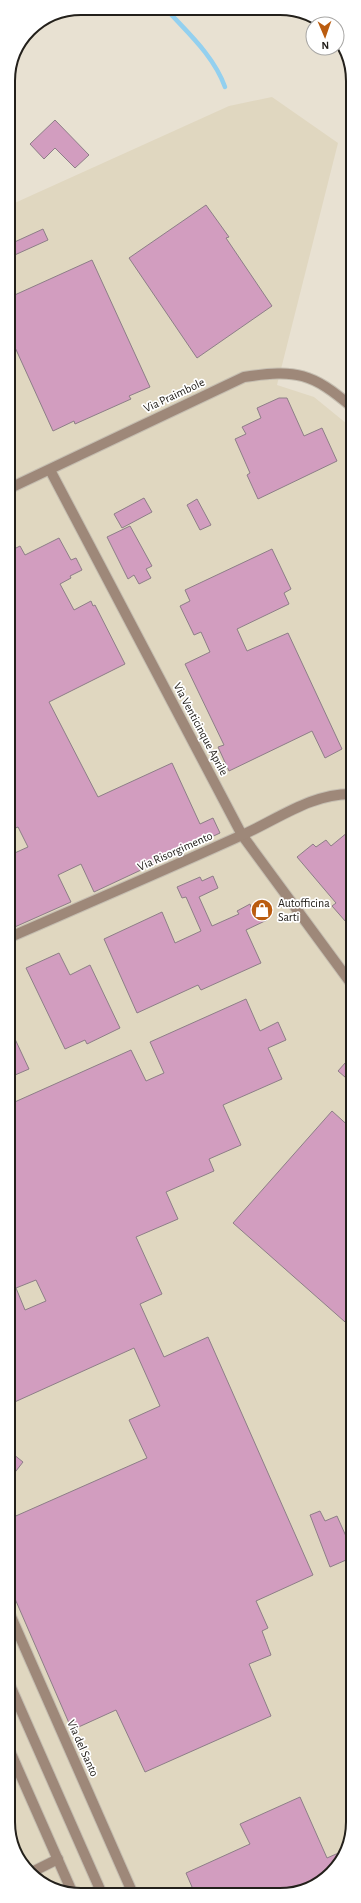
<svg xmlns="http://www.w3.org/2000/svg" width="361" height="1903" viewBox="0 0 361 1903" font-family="'Alegreya Sans',sans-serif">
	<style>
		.built { fill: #e0d7c0 }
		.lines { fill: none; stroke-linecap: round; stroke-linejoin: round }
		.stream { stroke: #93d0ef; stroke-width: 4.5 }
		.building { fill: #d29dbf; stroke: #8d7e87; fill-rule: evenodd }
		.minor-casing { stroke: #c5beb1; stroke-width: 12 }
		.minor { stroke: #9e8879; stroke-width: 10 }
		.labels { text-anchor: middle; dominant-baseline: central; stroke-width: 3.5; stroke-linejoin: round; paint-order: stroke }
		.street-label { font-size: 12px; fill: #23201b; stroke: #fff }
		.poi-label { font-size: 12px; fill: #23201b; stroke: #fff; text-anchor: start }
		.rim { fill: none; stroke: #23201b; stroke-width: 2 }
	</style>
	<rect width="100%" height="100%" fill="#e8e1d2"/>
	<path class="built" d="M272,97L338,143L277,385L314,397L352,428L353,1826L335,1870L289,1894H67L26,1870L9,1831L8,206L229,106Z"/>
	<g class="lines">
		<path class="stream" d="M166,9C188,33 214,56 225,87"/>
	</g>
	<g class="building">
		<path d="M55,120L89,155L75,168L55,148L44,159L30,144Z"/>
		<path d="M206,205L229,237L226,238L272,306L197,358L129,258Z"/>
		<path d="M43,229L48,240L8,258V245Z"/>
		<path d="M92,260L150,387L129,396L131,399L75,424L74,421L53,431L8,332V298Z"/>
		<path d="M279,398H287L304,436L322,428L337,461L258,499L247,475L250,473L235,439L246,434L242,427L261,418L257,408Z"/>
		<path d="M144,498L152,512L122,528L114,514Z"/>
		<path d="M197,499L211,525L200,530L187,505Z"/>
		<path d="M130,526L152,566L146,569L151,578L139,584L134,575L128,579L107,537Z"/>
		<path d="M59,538L71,560L76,558L82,570L70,576L71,578L60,584L74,610L91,601L93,606L95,605L125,664L49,702L98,797L172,763L200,824L213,818L220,833L94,892L81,864L58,875L71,902L8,930V856L28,847L18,827L8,831V552L20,546L25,555Z"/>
		<path d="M272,549L291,589L284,593L289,604L237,629L247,651L288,633L342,749L325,758L312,731L229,771L218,747L224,745L185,664L210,652L201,632L194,635L180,606L190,601L185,590Z"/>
		<path d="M348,832L353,838V930L332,906L336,903L297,857L313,844L316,847L326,840L331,846Z"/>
		<path d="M213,876L218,888L199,897L212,926L239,914L237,911L250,904L252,910L260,906L267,920L246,930L261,963L201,990L198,985L137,1013L104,939L162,912L175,943L201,931L186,897L182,898L177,887L200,877L202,881Z"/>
		<path d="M59,953L70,975L90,965L120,1028L87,1044L85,1040L65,1049L26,968Z"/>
		<path d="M246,999L260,1031L278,1022L286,1040L268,1048L282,1079L223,1105L241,1145L209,1159L214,1171L166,1192L178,1219L136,1237L162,1294L140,1304L164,1357L208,1337L313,1575L256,1601L268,1628L262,1631L271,1655L249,1664L271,1716L145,1772L116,1710L72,1730L9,1585V1519L147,1458L129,1420L160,1406L134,1348L8,1405V1105L131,1050L146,1081L164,1073L150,1042ZM36,1280L46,1301L25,1310L16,1288Z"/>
		<path d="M8,1024L29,1069L8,1078Z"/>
		<path d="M353,1054V1084L338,1071Z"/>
		<path d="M332,1111L353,1130V1329L233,1223Z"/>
		<path d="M8,1450L23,1462L9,1480L8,1460Z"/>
		<path d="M320,1511L325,1521L337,1516L353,1552V1557L330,1567L310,1515Z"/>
		<path d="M300,1797L327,1858L343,1851L335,1870L289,1894H195L186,1873L250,1844L240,1824Z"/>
	</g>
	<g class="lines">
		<g class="minor-casing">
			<g id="minor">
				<path d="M50,470L242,835L353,986"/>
				<path d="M8,489L244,377C297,369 312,373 352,407"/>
				<path d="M8,938C86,904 163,871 240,836C277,820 311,793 353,794"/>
				<path d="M9,1612L133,1894"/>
				<path d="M9,1683L102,1894"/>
				<path d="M9,1749L73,1894"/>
				<path d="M30,1873L58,1859"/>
			</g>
		</g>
		<use href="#minor" class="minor"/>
	</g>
	<defs>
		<g id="shop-disc" transform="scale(1.15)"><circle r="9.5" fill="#ba5c0f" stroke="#fff"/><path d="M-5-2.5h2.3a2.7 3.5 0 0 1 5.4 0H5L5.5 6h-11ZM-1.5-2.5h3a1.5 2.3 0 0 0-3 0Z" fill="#fff"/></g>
	</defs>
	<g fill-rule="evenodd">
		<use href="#shop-disc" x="262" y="910"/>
	</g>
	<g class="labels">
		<g class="street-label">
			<text transform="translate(174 395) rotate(-25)">Via Praimbole</text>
			<text transform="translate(201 729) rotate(62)">Via Venticinque Aprile</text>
			<text transform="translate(175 851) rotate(-24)">Via Risorgimento</text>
			<text transform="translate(83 1748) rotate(66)">Via del Santo</text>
		</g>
		<g class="poi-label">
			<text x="278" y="903">Autofficina<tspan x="278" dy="14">Sarti</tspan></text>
		</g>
	</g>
	<path d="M0 0H361V1903H0ZM81 15H280A66 66 0 0 1 346 81V1822A66 66 0 0 1 280 1888H81A66 66 0 0 1 15 1822V81A66 66 0 0 1 81 15Z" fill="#fff" fill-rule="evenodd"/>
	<path class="rim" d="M81 15H280A66 66 0 0 1 346 81V1822A66 66 0 0 1 280 1888H81A66 66 0 0 1 15 1822V81A66 66 0 0 1 81 15Z"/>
	<g transform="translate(325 36) rotate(178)"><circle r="19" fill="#ffffff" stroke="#a7a6a4"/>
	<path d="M0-3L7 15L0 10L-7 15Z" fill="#ba5c0f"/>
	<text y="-6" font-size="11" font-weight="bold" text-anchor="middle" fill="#23201b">N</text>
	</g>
</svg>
